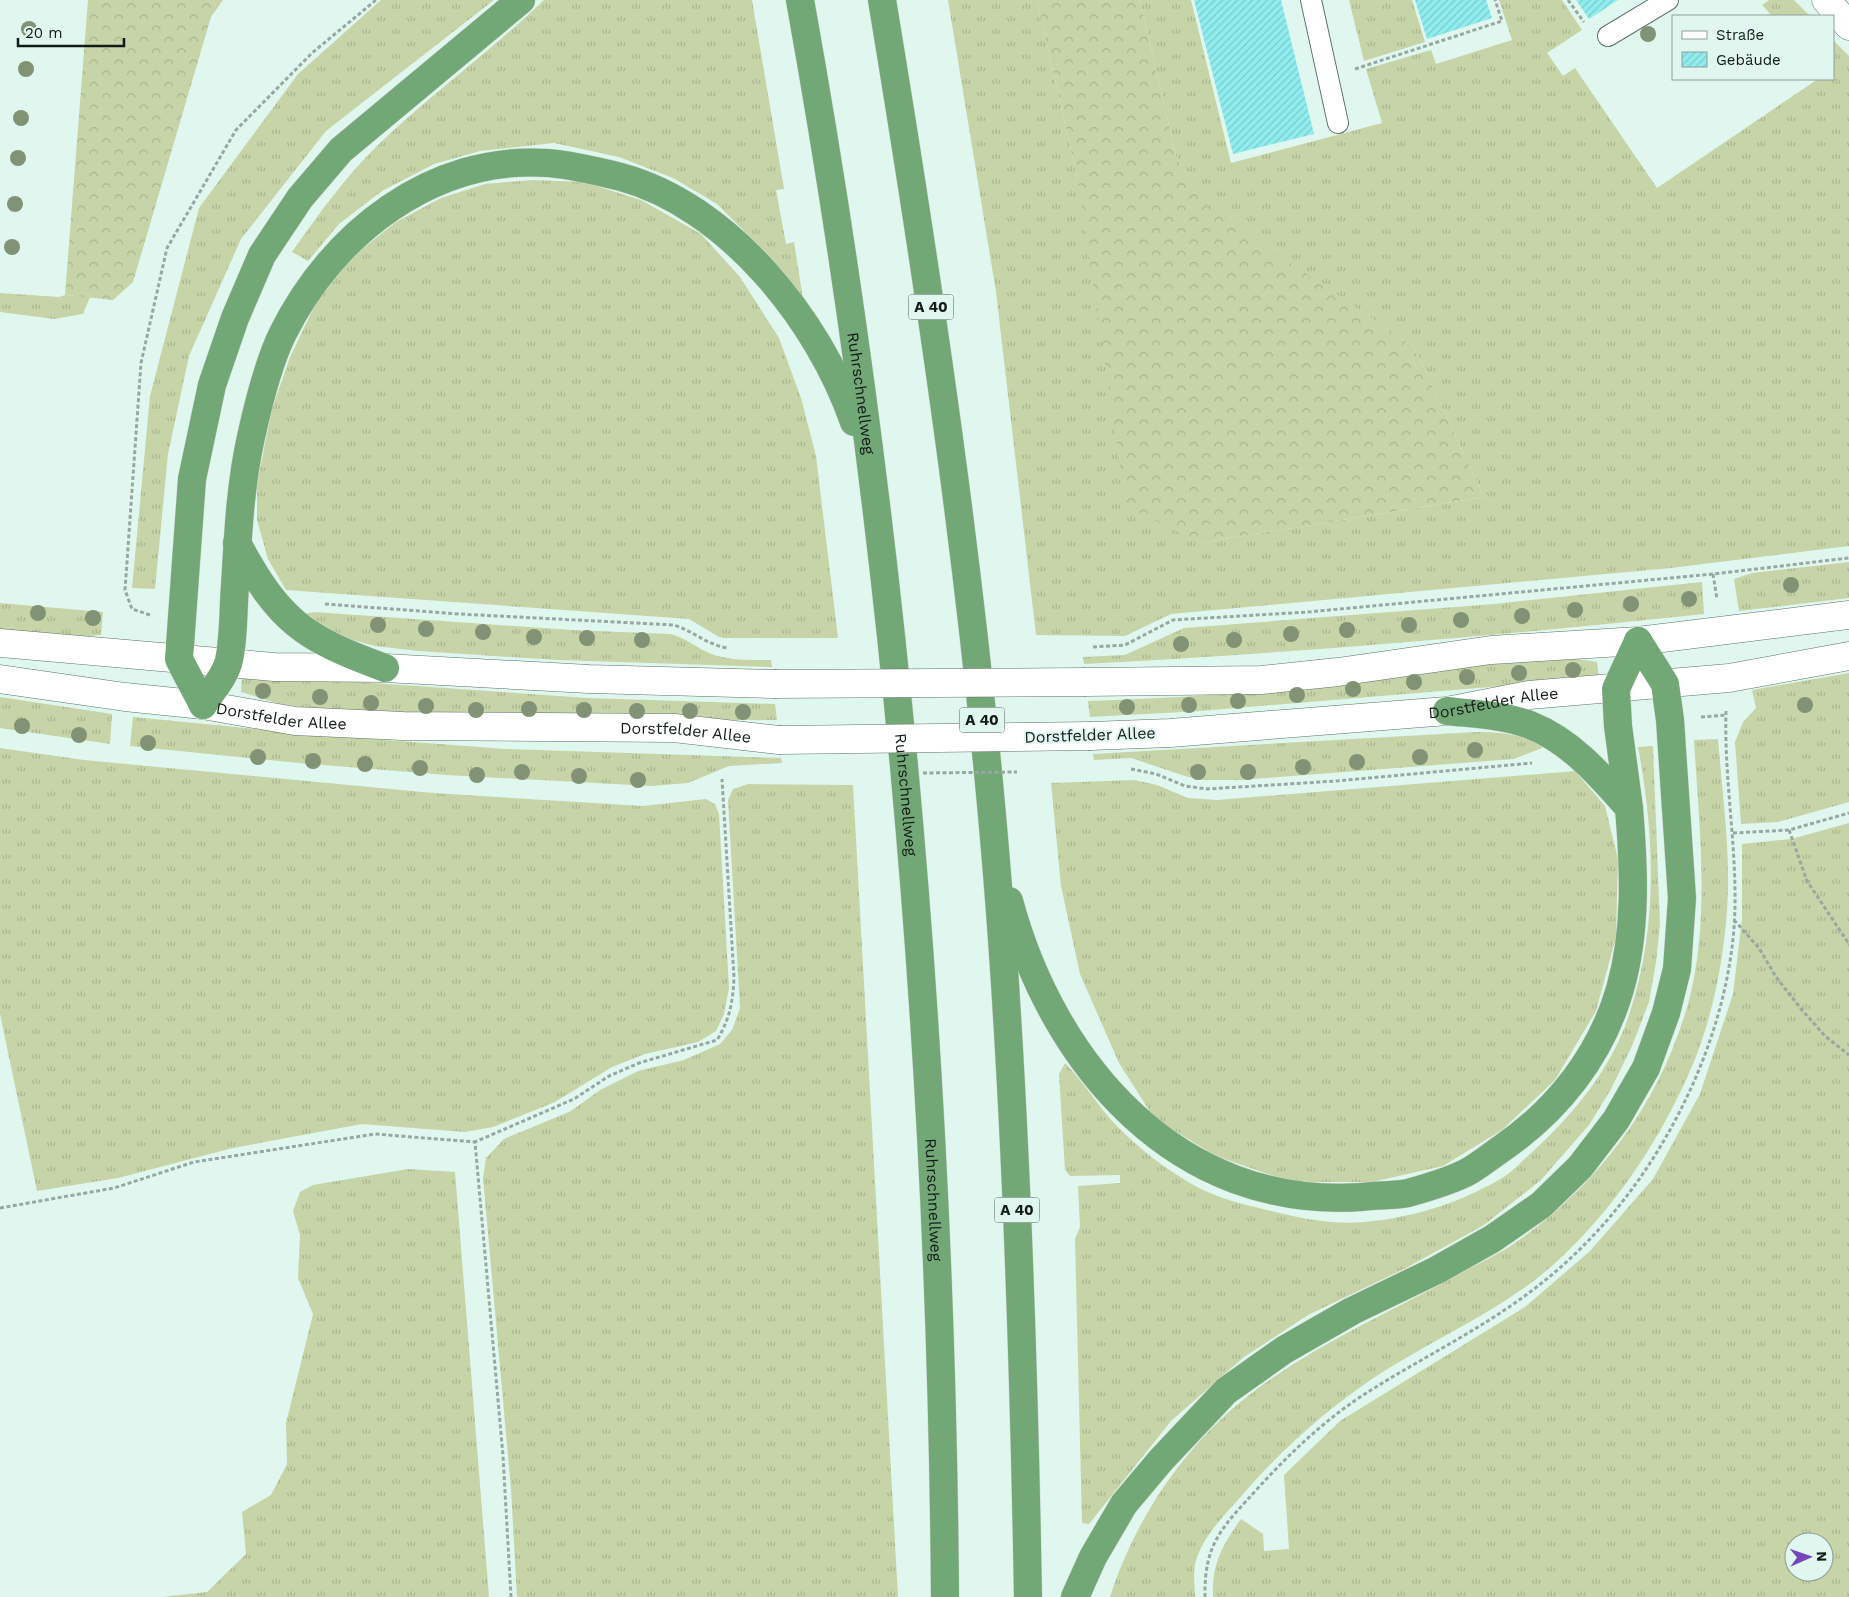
<svg xmlns="http://www.w3.org/2000/svg" width="1849" height="1597" viewBox="0 0 1849 1597" font-family="'Work Sans',sans-serif">
	<style>
		.grass { fill: url(#grass-tufts); fill-rule: evenodd }
		.forest { fill: url(#forest-crowns) }
		.building { fill: url(#building-hatch) }
		.lines { fill: none; stroke-linecap: round; stroke-linejoin: round }
		.lane-casing { stroke: #5d7169; stroke-width: 22 }
		.street-casing { stroke: #5d7169; stroke-width: 29 }
		.secondary-casing { stroke: #5d7169; stroke-width: 29 }
		.highway-casing { stroke: #d5d6d5; stroke-width: 29 }
		.path { stroke: #97a8a2; stroke-width: 3; stroke-dasharray: 4 2.5; stroke-linecap: butt }
		.lane { stroke: #fff; stroke-width: 20 }
		.street { stroke: #fff; stroke-width: 28 }
		.secondary { stroke: #fff; stroke-width: 28 }
		.highway { stroke: #72a876; stroke-width: 28 }
		.secondary-bridge-casing { stroke: #5d7169; stroke-width: 29; stroke-linecap: butt }
		.path-bridge { stroke: #97a8a2; stroke-width: 3; stroke-dasharray: 4 2.5; stroke-linecap: butt }
		.secondary-bridge { stroke: #fff; stroke-width: 28 }
		.tree { fill: #829274 }
		.labels { text-anchor: middle; dominant-baseline: central; stroke-width: 4; stroke-linejoin: round; paint-order: stroke }
		.shield { fill: #e0f7ef; stroke: #505d58; stroke-width: 1 }
		.shield-label { font-size: 15px; font-weight: bold; fill: #131b18 }
		.street-label { font-size: 16px; fill: #131b18; stroke: #e0f7ef }
	</style>
	<defs>
		<pattern id="grass-tufts" width="24" height="20" patternUnits="userSpaceOnUse" patternTransform="scale(1.25)"><rect width="24" height="20" fill="#c7d4a7"/><path d="M3 7l-1-3M5 7V3M7 7l1-3M15 17l-1-3M17 17v-4M19 17l1-3" fill="none" stroke="#aab58f"/></pattern>
		<pattern id="forest-crowns" width="20" height="18" patternUnits="userSpaceOnUse" patternTransform="scale(1.25)"><rect width="20" height="18" fill="#c7d4a7"/><path d="M2 6a3 3 0 1 1 6 0M12 15a3 3 0 1 1 6 0" fill="none" stroke="#aab58f"/></pattern>
		<pattern id="building-hatch" width="6" height="6" patternUnits="userSpaceOnUse" patternTransform="scale(1.25)"><rect width="6" height="6" fill="#90edef"/><path d="M-1 1l2-2M0 6l6-6M5 7l2-2" fill="none" stroke="#7bcbcc"/></pattern>
	</defs>
	<rect width="100%" height="100%" fill="#e0f7ef"/>
	<g class="grass">
		<path d="M381,0H494L326,131L241,239L189,356L168,454L155,589L132,588L150,396L199,208L298,74Z"/>
		<path d="M544,0H752L784,189L776,190L786,244L794,242L805,311H801L763,250L717,204L673,178L619,157L554,143L480,151L434,164L382,191L339,224L308,261L292,252C318,215 345,177 378,145C431,94 491,51 544,0Z"/>
		<path d="M948,0H1037L1077,177L1200,543L1484,497L1414,347L1201,203L1176,156L1140,0H1191L1231,163L1382,123L1366,69L1431,50L1436,64L1512,40L1499,0H1562L1582,30L1547,53L1563,76L1575,68L1657,188L1818,79H1833V40L1849,56V546L1671,568L1171,614L1125,636L1036,635L996,292Z"/>
		<path d="M1349,0H1412L1425,42L1364,61Z"/>
		<path d="M1769,0H1794L1810,16H1772L1762,5Z"/>
		<path d="M532,180L584,182L641,200L701,234L740,277L779,338L801,398L816,456L838,638H724L719,637L689,619L286,590L268,559L257,520V484L272,409L290,357L316,303L352,257L396,222L441,198L485,184Z"/>
		<path d="M0,293L59,297L65,295L90,297L83,314L54,319L0,312Z"/>
		<path d="M1849,562V598L1739,611L1734,579L1752,573Z"/>
		<path d="M1702,582L1704,614C1498,636 1292,653 1084,664L1083,657L1125,655L1184,628L1494,604Z"/>
		<path d="M0,603L103,612L101,635L59,638L0,634Z"/>
		<path d="M314,612L572,630L670,634C685,637 695,647 709,653C729,661 750,660 771,660L772,667L558,660L418,651L375,646L338,636L305,614Z"/>
		<path d="M1565,657L1597,662L1599,678L1201,711L1090,717L1088,701C1153,699 1217,695 1282,689C1376,678 1470,662 1565,657Z"/>
		<path d="M1849,673V802L1778,822L1741,824L1735,742L1743,722L1756,708L1752,690Z"/>
		<path d="M242,674L588,698L775,704L777,720L555,719L309,708L280,704L241,692Z"/>
		<path d="M0,697L112,714L110,744L0,728Z"/>
		<path d="M133,717L319,735L506,749L781,758L782,763L729,766L688,783L651,786L446,775L299,763L130,746Z"/>
		<path d="M1476,732C1501,732 1520,734 1542,745V748L1514,759L1241,780H1203L1188,777L1131,758L1094,760L1093,754Z"/>
		<path d="M1718,739C1722,789 1729,841 1728,891C1726,951 1714,1016 1690,1071C1658,1144 1612,1212 1553,1265C1501,1311 1435,1338 1378,1375C1328,1408 1283,1448 1244,1493C1225,1515 1202,1536 1195,1564C1193,1574 1195,1587 1195,1597H1110C1136,1516 1188,1440 1257,1389C1320,1342 1395,1310 1463,1272C1479,1263 1497,1255 1512,1245C1597,1187 1660,1103 1688,1004C1711,918 1699,827 1694,740Z"/>
		<path d="M1653,746L1660,924L1656,962L1649,1002L1632,1046L1610,1091L1589,1125L1541,1180L1484,1225L1406,1268L1308,1315L1244,1357L1171,1421L1089,1524L1082,1523L1075,1239L1080,1227L1078,1186L1120,1183V1175L1070,1176L1065,1170L1059,1074L1065,1063C1084,1082 1097,1105 1115,1124C1140,1150 1169,1172 1201,1189C1221,1199 1246,1205 1267,1210C1299,1218 1331,1225 1364,1222C1413,1218 1467,1201 1508,1174C1516,1168 1523,1160 1530,1154C1572,1116 1611,1070 1629,1015C1658,928 1655,837 1638,747Z"/>
		<path d="M0,748L84,760L433,793L643,806L706,799L715,804L719,814L729,988L724,1014L716,1031L698,1042L645,1054L612,1067L555,1102L493,1127L465,1132L362,1124L233,1148L118,1178L37,1191L0,1014Z"/>
		<path d="M1575,771L1605,806L1618,859L1616,937L1596,1011L1555,1080L1502,1130L1443,1166L1372,1182H1291L1216,1156L1154,1118L1119,1063L1080,974L1061,886L1051,783L1134,780L1157,785L1188,798L1217,800Z"/>
		<path d="M748,784L853,785L898,1597H517L511,1489L483,1178L486,1158L504,1139L571,1111L600,1090L638,1071L684,1060L720,1044L732,1030L740,1008L728,800L733,789Z"/>
		<path d="M1849,823V1597H1213C1212,1563 1222,1546 1241,1519L1263,1534L1264,1551L1289,1549L1284,1475L1340,1421L1525,1307L1590,1251L1653,1179L1700,1094L1733,994L1742,919V844L1791,839ZM1794,1542H1824V1572H1794Z"/>
		<path d="M408,1169L455,1172L489,1597H162L207,1592L246,1554L242,1512L271,1495L287,1464L286,1423L313,1314L298,1278L300,1235L293,1211L300,1192L313,1185Z"/>
	</g>
	<g class="forest">
		<path d="M88,0H223L211,17L133,282L113,300L65,295Z"/>
		<path d="M1037,0H1140L1176,156L1201,202L1414,347L1484,497L1200,543L1126,506L1077,177Z"/>
	</g>
	<g class="building">
		<path d="M1194,0H1281L1314,134L1233,154Z"/>
		<path d="M1415,0H1486L1492,18L1427,39Z"/>
		<path d="M1576,0H1618L1589,19Z"/>
	</g>
	<g class="lines">
		<g class="lane-casing">
			<g id="lane">
				<path d="M1311,0L1338,123"/>
				<path d="M1608,36L1668,0"/>
			</g>
		</g>
		<g class="street-casing">
			<path id="street" d="M1826,0L1849,26"/>
		</g>
		<g class="secondary-casing">
			<g id="secondary">
				<path d="M0,643L274,667L385,668L589,679L774,684"/>
				<path id="s1" d="M0,679L125,697L203,705L295,721L403,726L674,728L779,740"/>
				<path d="M1086,682L1261,680L1338,672L1491,650L1638,641L1849,615"/>
				<path id="s2" d="M1091,736L1170,733L1447,711L1529,695L1729,678L1849,656"/>
			</g>
		</g>
		<g class="highway-casing">
			<g id="highway">
				<path id="s3" d="M800,0C895,527 941,1062 945,1597"/>
				<path d="M882,0C932,302 977,606 1000,912C1017,1140 1024,1369 1028,1597"/>
				<path d="M237,543C279,621 303,638 385,668"/>
				<path d="M203,705C211,692 226,675 229,660C234,637 233,610 235,586C238,536 240,486 251,437C258,405 268,363 283,333C332,234 432,155 548,163C572,165 597,171 621,177C728,206 819,320 854,422"/>
				<path d="M203,705L179,659L192,479L212,385L235,318L262,255L300,198L341,150L521,0"/>
				<path d="M1629,808L1618,726L1616,689L1638,641"/>
				<path d="M1009,901C1053,1065 1178,1210 1361,1197C1376,1195 1393,1196 1408,1193C1426,1188 1456,1179 1471,1170C1482,1163 1491,1156 1501,1149C1558,1110 1601,1055 1620,989C1637,930 1634,868 1629,808C1601,776 1571,741 1530,725C1505,715 1474,714 1447,711"/>
				<path d="M1075,1597L1093,1557L1124,1504L1161,1460L1226,1391L1284,1350L1352,1311L1437,1270L1492,1239L1541,1205L1580,1167L1616,1120L1646,1068L1666,1013L1677,969L1682,898L1670,720L1665,684L1638,641"/>
			</g>
		</g>
		<g class="path">
			<path d="M1568,0L1584,22"/>
			<path d="M1355,69L1502,21L1495,0"/>
			<path d="M1713,574L1717,599"/>
			<path d="M325,604L459,614L674,625C693,631 707,645 728,648"/>
			<path d="M150,615L132,609L125,590L141,363L167,248L236,130L312,53L376,0"/>
			<path d="M1093,647L1125,645L1173,620L1308,612L1713,574L1849,558"/>
			<path d="M1701,717L1726,715"/>
			<path d="M1131,769L1156,774L1185,786L1207,789L1336,781L1532,763"/>
			<path d="M1789,830L1807,881L1849,944"/>
			<path d="M1733,833L1789,830L1849,813"/>
			<path d="M1734,920L1759,948L1776,977L1802,1010L1825,1036L1849,1055"/>
			<path d="M0,1208L114,1188L194,1162L375,1134L475,1142"/>
			<path d="M511,1597L503,1456L475,1142L574,1099L609,1076L639,1063L717,1040C730,1019 733,1001 734,977L722,779"/>
			<path d="M1205,1597C1204,1541 1224,1526 1259,1487C1291,1452 1328,1417 1368,1392C1423,1357 1482,1329 1534,1289C1596,1242 1646,1179 1681,1109C1712,1048 1734,975 1735,906C1736,841 1724,776 1726,711"/>
		</g>
		<use href="#lane" class="lane"/>
		<use href="#street" class="street"/>
		<use href="#secondary" class="secondary"/>
		<use href="#highway" class="highway"/>
		<g class="secondary-bridge-casing">
			<g id="secondary-bridge">
				<path d="M774,684L1086,682"/>
				<path d="M779,740L1091,736"/>
			</g>
		</g>
		<path class="path-bridge" d="M923,773L1017,772"/>
		<use href="#secondary-bridge" class="secondary-bridge"/>
	</g>
	<g class="tree">
		<circle cx="29" cy="29" r="8"/>
		<circle cx="1648" cy="34" r="8"/>
		<circle cx="26" cy="69" r="8"/>
		<circle cx="21" cy="118" r="8"/>
		<circle cx="18" cy="158" r="8"/>
		<circle cx="15" cy="204" r="8"/>
		<circle cx="12" cy="247" r="8"/>
		<circle cx="1791" cy="585" r="8"/>
		<circle cx="1689" cy="599" r="8"/>
		<circle cx="1631" cy="604" r="8"/>
		<circle cx="1575" cy="610" r="8"/>
		<circle cx="38" cy="613" r="8"/>
		<circle cx="1522" cy="616" r="8"/>
		<circle cx="93" cy="618" r="8"/>
		<circle cx="1461" cy="620" r="8"/>
		<circle cx="378" cy="625" r="8"/>
		<circle cx="1409" cy="625" r="8"/>
		<circle cx="426" cy="629" r="8"/>
		<circle cx="1347" cy="630" r="8"/>
		<circle cx="483" cy="632" r="8"/>
		<circle cx="1291" cy="634" r="8"/>
		<circle cx="534" cy="637" r="8"/>
		<circle cx="587" cy="638" r="8"/>
		<circle cx="642" cy="640" r="8"/>
		<circle cx="1234" cy="640" r="8"/>
		<circle cx="1181" cy="644" r="8"/>
		<circle cx="1573" cy="670" r="8"/>
		<circle cx="1519" cy="673" r="8"/>
		<circle cx="1467" cy="677" r="8"/>
		<circle cx="1414" cy="682" r="8"/>
		<circle cx="1353" cy="689" r="8"/>
		<circle cx="263" cy="691" r="8"/>
		<circle cx="1297" cy="695" r="8"/>
		<circle cx="320" cy="697" r="8"/>
		<circle cx="1238" cy="701" r="8"/>
		<circle cx="371" cy="703" r="8"/>
		<circle cx="1189" cy="705" r="8"/>
		<circle cx="1805" cy="705" r="8"/>
		<circle cx="426" cy="706" r="8"/>
		<circle cx="1127" cy="707" r="8"/>
		<circle cx="529" cy="709" r="8"/>
		<circle cx="476" cy="710" r="8"/>
		<circle cx="584" cy="710" r="8"/>
		<circle cx="637" cy="711" r="8"/>
		<circle cx="690" cy="711" r="8"/>
		<circle cx="743" cy="712" r="8"/>
		<circle cx="22" cy="726" r="8"/>
		<circle cx="79" cy="735" r="8"/>
		<circle cx="148" cy="743" r="8"/>
		<circle cx="1475" cy="750" r="8"/>
		<circle cx="258" cy="757" r="8"/>
		<circle cx="1420" cy="757" r="8"/>
		<circle cx="313" cy="761" r="8"/>
		<circle cx="1357" cy="762" r="8"/>
		<circle cx="365" cy="764" r="8"/>
		<circle cx="1303" cy="767" r="8"/>
		<circle cx="420" cy="768" r="8"/>
		<circle cx="522" cy="772" r="8"/>
		<circle cx="1198" cy="772" r="8"/>
		<circle cx="1248" cy="772" r="8"/>
		<circle cx="477" cy="775" r="8"/>
		<circle cx="579" cy="776" r="8"/>
		<circle cx="638" cy="780" r="8"/>
	</g>
	<g class="labels">
		<g class="shield">
			<rect x="908.5" y="294.5" width="45" height="25" rx="4"/>
			<rect x="959.5" y="707.5" width="45" height="25" rx="4"/>
			<rect x="994.5" y="1197.5" width="45" height="25" rx="4"/>
		</g>
		<g class="shield-label">
			<text x="931" y="307">A 40</text>
			<text x="982" y="720">A 40</text>
			<text x="1017" y="1210">A 40</text>
		</g>
		<g class="street-label">
			<text stroke="none"><textPath href="#s3" startOffset="398">Ruhrschnellweg</textPath></text>
			<text stroke="none"><textPath href="#s2" startOffset="404">Dorstfelder Allee</textPath></text>
			<text stroke="none"><textPath href="#s1" startOffset="284">Dorstfelder Allee</textPath></text>
			<text stroke="none"><textPath href="#s1" startOffset="689">Dorstfelder Allee</textPath></text>
			<text transform="translate(1090 735) rotate(-2)">Dorstfelder Allee</text>
			<text stroke="none"><textPath href="#s3" startOffset="802">Ruhrschnellweg</textPath></text>
			<text stroke="none"><textPath href="#s3" startOffset="1208">Ruhrschnellweg</textPath></text>
		</g>
	</g>
	<rect x="1672" y="15" width="162" height="65" fill="#e0f7ef" stroke="#8e9f99"/>
	<rect x="1682" y="31" width="25" height="8" fill="#ffffff" stroke="#8e9f99"/>
	<text x="1716" y="40" font-size="15" fill="#131b18">Straße</text>
	<rect x="1682" y="52" width="25" height="15" fill="url(#building-hatch)" stroke="#8e9f99"/>
	<text x="1716" y="65" font-size="15" fill="#131b18">Gebäude</text>
	<g transform="translate(1809 1557) rotate(88)"><circle r="24" fill="#e0f7ef" stroke="#8e9f99"/>
	<path d="M0-4L9 19L0 12L-9 19Z" fill="#7545bd"/>
	<text y="-8" font-size="14" font-weight="bold" text-anchor="middle" fill="#131b18">N</text>
	</g>
	<path d="M18 38v8h106v-8" fill="none" stroke="#131b18" stroke-width="2.5"/>
	<text x="25" y="38" font-size="15" fill="#131b18" stroke="#e0f7ef" stroke-width="4" paint-order="stroke">20 m</text>
</svg>
